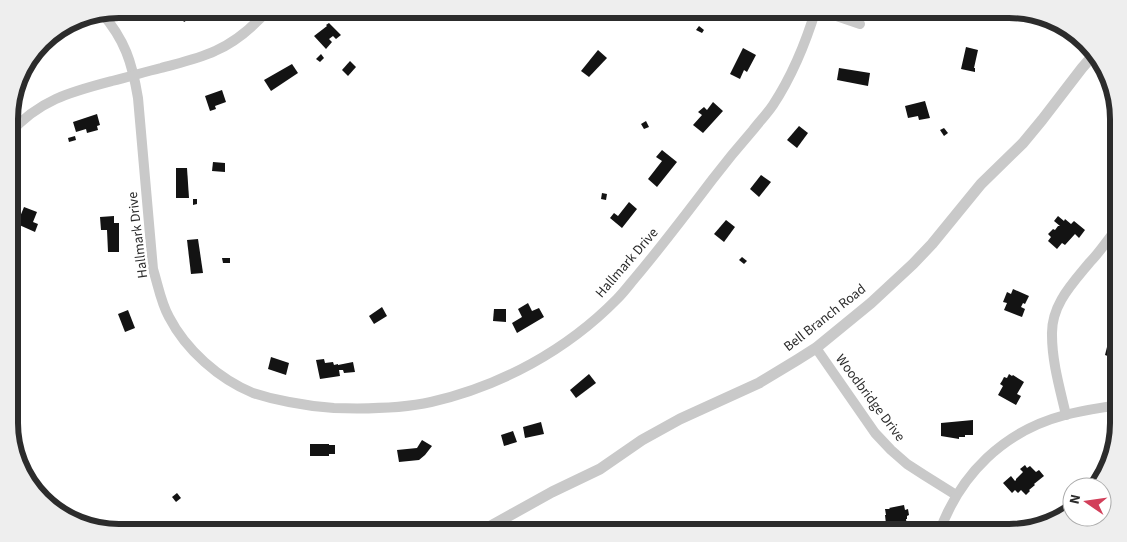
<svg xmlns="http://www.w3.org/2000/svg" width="1127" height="542" viewBox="0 0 1127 542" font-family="'Source Sans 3',sans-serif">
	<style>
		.building { fill: #131313 }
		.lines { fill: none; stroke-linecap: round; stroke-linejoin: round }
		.minor { stroke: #c9c9c9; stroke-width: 10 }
		.tertiary { stroke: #c9c9c9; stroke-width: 11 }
		.labels { text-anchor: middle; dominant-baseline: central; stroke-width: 5; stroke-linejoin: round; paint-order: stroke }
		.street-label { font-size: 14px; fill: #2c2c2c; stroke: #fff }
		.rim { fill: none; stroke: #2c2c2c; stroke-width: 6 }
	</style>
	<rect width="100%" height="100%" fill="#fff"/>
	<g class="building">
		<path d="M182,9H206L184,22L177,11Z"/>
		<path d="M329,23L341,35L336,39L333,36L329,39L332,42L326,49L314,36L327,26L326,25Z"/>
		<path d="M699,26L704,30L702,33L696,30Z"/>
		<path d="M54,31L57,36L46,41V43L37,48L46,36Z"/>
		<path d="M966,47L978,50L974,68H975V72L961,69Z"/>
		<path d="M743,48L756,55L747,72L744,70L740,79L730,74Z"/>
		<path d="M598,50L607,58L589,77L581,71Z"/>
		<path d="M321,54L324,58L320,62L316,59Z"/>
		<path d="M350,61L356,67L348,76L342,70Z"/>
		<path d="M292,64L298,73L271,91L264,80Z"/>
		<path d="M839,68L870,73L868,86L837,80Z"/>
		<path d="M222,90L226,102L215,106L216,109L210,111L205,96Z"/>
		<path d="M925,101L930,118L919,120L918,116L908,118L905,106Z"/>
		<path d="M713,102L723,111L703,133L693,125L702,115L698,112L704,107L707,110Z"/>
		<path d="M97,114L100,125L97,126L98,130L87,133L86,129L76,132L73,122Z"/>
		<path d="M646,121L649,127L644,129L641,124Z"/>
		<path d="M799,126L808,133L797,148L787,140Z"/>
		<path d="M944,128L948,133L944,136L940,130Z"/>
		<path d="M75,136L76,140L69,142L68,138Z"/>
		<path d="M662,150L677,162L657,187L648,179L662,161L656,157Z"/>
		<path d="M213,162L225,163V172L212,171Z"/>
		<path d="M176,168H187L189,198H176Z"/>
		<path d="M761,175L771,182L759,197L750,189Z"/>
		<path d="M602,193L607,194L606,200L601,199Z"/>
		<path d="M193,199H197V204L193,205Z"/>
		<path d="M629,202L637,209L622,228L610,218L614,213L618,216Z"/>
		<path d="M24,207L37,212L33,222L38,224L35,232L17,224Z"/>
		<path d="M114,216V223H119V252H108L107,230H101L100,217Z"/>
		<path d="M1058,216L1064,221L1065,219L1071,224L1074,221L1085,230L1079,238L1075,234L1065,245L1062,243L1057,249L1048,241L1051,237L1048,234L1053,229L1055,230L1058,226H1060L1054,221Z"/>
		<path d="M726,220L735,227L724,242L714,234Z"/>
		<path d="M198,239L203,273L191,274L187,240Z"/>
		<path d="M742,257L747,261L744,264L739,260Z"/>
		<path d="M222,258H230V263H223Z"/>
		<path d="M9,277L15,278L13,287H9Z"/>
		<path d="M1013,289L1029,296L1025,304L1023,303L1021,307L1025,309L1022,317L1004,310L1007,303L1003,302L1007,292L1011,294Z"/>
		<path d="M528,303L532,311L539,308L544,317L517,333L512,323L522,317L518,309Z"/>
		<path d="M382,307L387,316L374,324L369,316Z"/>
		<path d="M494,309H506V322L493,321Z"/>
		<path d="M128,310L135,328L125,332L118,314Z"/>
		<path d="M1108,343L1118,345V360L1105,355Z"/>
		<path d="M271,357L289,363L286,375L268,369Z"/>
		<path d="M324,359L325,363L333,362L334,365L338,364V365L353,362L355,372L344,373L343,370H339L340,376L320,379L316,360Z"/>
		<path d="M589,374L596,383L576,398L570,390Z"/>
		<path d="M1009,374L1012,376L1013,375L1024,382L1017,394L1021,396L1016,405L998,395L1003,386L1000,384L1002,381L1004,377L1007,378Z"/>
		<path d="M973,420V435H965V437H959V439L941,436V423Z"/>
		<path d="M541,422L544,434L525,438L523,427Z"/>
		<path d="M513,431L517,442L504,446L501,435Z"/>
		<path d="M1112,436H1115L1112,452L1111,447H1108L1107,440H1109L1108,438L1112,437Z"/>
		<path d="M422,440L432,446L425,455L419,460L399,462L397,450L417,448Z"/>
		<path d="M310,444H329V445H335V454H329V456H310Z"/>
		<path d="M1025,465L1027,468L1030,466L1036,472L1039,470L1044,476L1034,484L1035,485L1029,490L1030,491L1026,495L1021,490L1018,493L1015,490L1012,493L1003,483L1011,476L1015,481L1016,480V479L1023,472L1020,469Z"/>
		<path d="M177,493L181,498L176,502L172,497Z"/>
		<path d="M904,505L905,510L908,509L909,515L907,516V519H906L907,527H911L912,533H892L891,529L888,528V525L889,523L886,524L885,515H886L885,509H890L889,508Z"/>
		<path d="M986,528L991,531L992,528L1004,533H984Z"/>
	</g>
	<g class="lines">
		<g class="minor">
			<path d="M816,9L860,24"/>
			<path d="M101,12C125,40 132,62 138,98L153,269C158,285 161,303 169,317C186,350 219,379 253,393C265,397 277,400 289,402C304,405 319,407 334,408C366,409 400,409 431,402C501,386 567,350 617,299C624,292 629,285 635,278C662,246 687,213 712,180C725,163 739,146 753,130C759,122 767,114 773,105C792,76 806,42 816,9"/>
			<path d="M9,134C39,100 70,92 112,81C129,77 144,72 161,68C179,63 198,59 215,51C236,42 254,26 269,9"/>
			<path d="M816,348L875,433L891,450L907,464L924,475L956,495"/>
			<path d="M1066,415C1060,389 1052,362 1052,335C1051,305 1072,284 1090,262C1099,253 1106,242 1114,232"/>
			<path d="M939,533C960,474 1004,431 1065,415C1083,410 1101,408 1118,405"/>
		</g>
		<path class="tertiary" d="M478,533L552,492L600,469L642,440L680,419L759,383L797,360L816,348L871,303L913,264L932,244L981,184L1023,143L1042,120L1082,68L1095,53"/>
	</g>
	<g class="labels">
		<g class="street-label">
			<text transform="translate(138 235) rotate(-97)">Hallmark Drive</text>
			<text transform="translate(627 263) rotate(-49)">Hallmark Drive</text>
			<text transform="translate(825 318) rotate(-38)">Bell Branch Road</text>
			<text transform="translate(870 398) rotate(53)">Woodbridge Drive</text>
		</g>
	</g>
	<path d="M0 0H1127V542H0ZM119 18H1009A101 101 0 0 1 1110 119V423A101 101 0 0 1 1009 524H119A101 101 0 0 1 18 423V119A101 101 0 0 1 119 18Z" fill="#eee" fill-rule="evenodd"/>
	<path class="rim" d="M119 18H1009A101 101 0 0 1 1110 119V423A101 101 0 0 1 1009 524H119A101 101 0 0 1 18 423V119A101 101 0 0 1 119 18Z"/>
	<g transform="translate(1087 502) rotate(283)"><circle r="24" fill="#ffffff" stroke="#ababab"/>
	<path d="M0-4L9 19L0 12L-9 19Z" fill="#d23f5a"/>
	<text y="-8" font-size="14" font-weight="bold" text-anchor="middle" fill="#2c2c2c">N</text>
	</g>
</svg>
